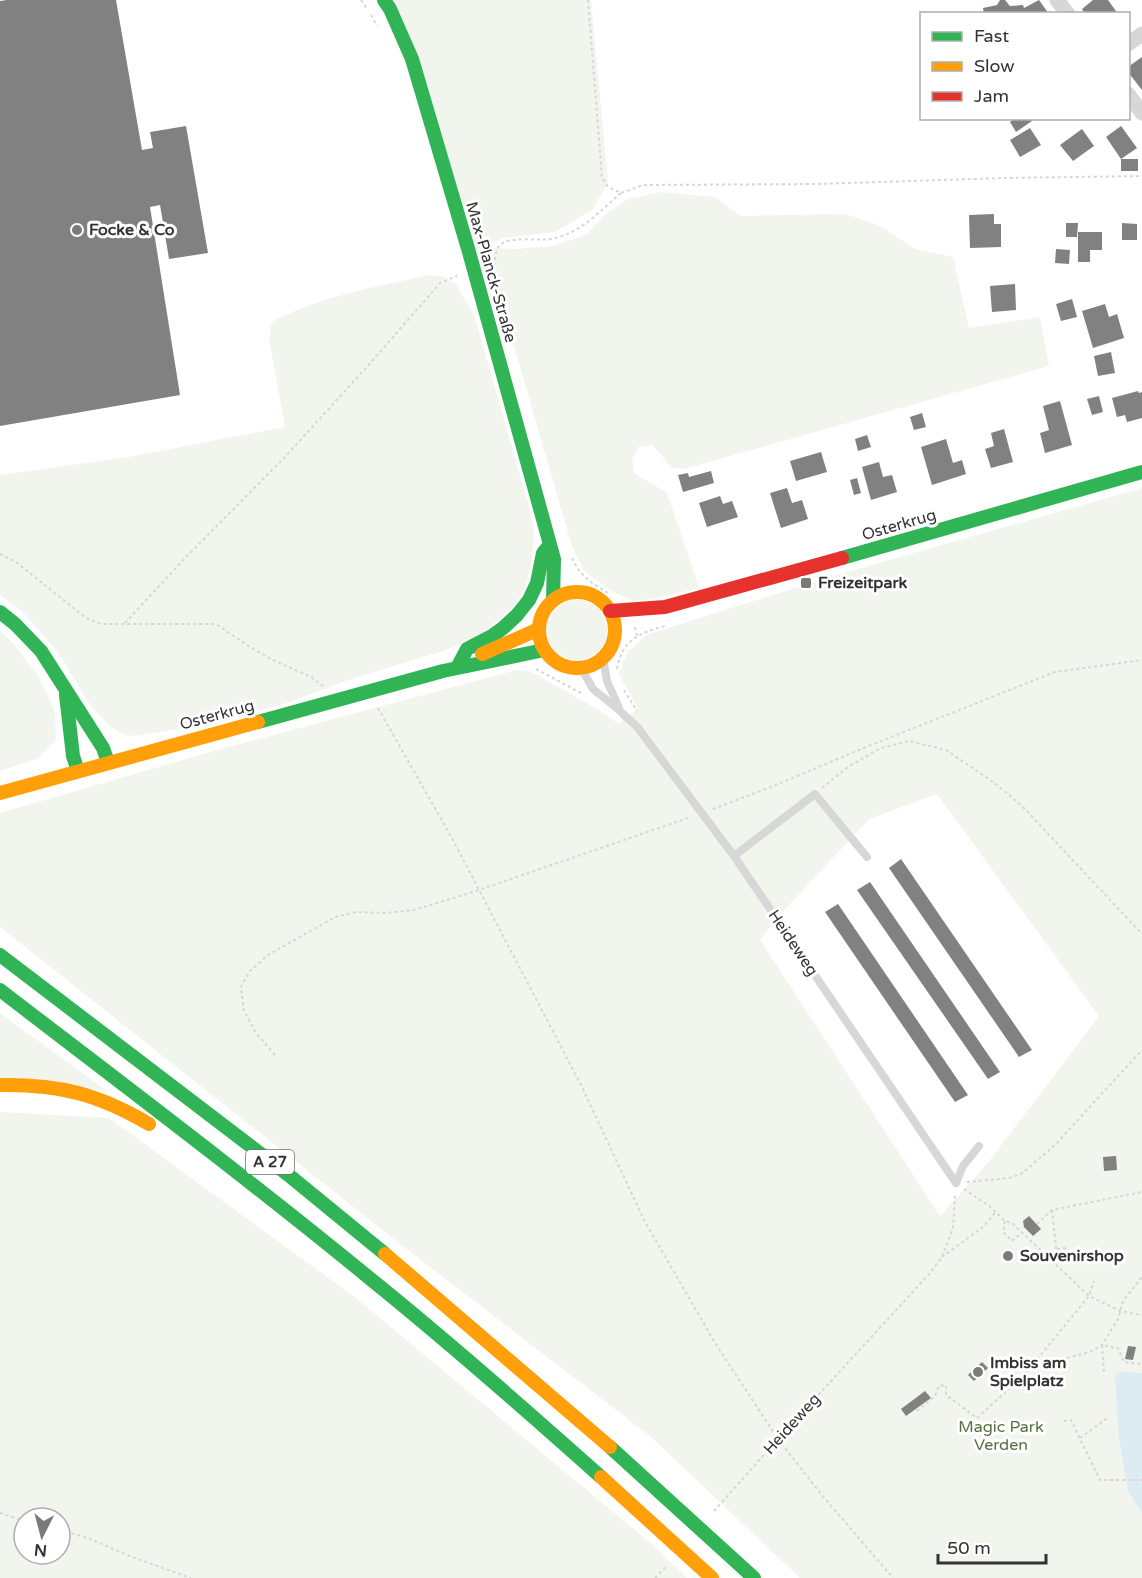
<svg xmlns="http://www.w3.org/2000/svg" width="1142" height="1578" viewBox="0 0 1142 1578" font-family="'Varela Round',sans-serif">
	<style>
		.green { fill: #f1f5ed; fill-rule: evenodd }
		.water { fill: #ddebf3 }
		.building { fill: #818181 }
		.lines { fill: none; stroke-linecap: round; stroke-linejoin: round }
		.path { stroke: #d6d6d6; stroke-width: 2; stroke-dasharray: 3 3; stroke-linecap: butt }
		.lane { stroke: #d7d7d7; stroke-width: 8 }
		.street { stroke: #d7d7d7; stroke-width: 15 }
		.fast { stroke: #30b455; stroke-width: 14 }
		.slow { stroke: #ff9f0a; stroke-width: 14 }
		.jam { stroke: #e5322d; stroke-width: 14 }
		.poi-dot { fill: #7a7a7a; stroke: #fff; stroke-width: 2 }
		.labels { text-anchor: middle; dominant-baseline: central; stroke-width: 6; stroke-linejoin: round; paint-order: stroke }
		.shield { fill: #fff; stroke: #707070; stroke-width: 1.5 }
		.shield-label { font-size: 15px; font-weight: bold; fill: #333 }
		.poi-label { font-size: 16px; font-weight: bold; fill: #333; stroke: #fff; text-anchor: start }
		.street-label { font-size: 16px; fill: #333; stroke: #fff }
		.park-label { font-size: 16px; fill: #56703f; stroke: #fff }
	</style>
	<rect width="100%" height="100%" fill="#fff"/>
	<g class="green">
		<path d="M386,0H591L608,182L593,209L555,232L503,238L474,251Z"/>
		<path d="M661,192L715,197L741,216L846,214L880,226L915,249L953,257L969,328L1040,317L1049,366L684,469L671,468L661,454L652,445L638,447L632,460L634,473L667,493L699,588L658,598L633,601L610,590L584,571L571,543L487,253L491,248L514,249L552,246L586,235L606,214L628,199Z"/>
		<path d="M429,275L443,277L455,283L474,315L530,510L534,531L532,562L526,584L517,603L481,635L446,650L348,680L284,704L198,726L133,736L120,733L110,726L91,706L59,654L23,612L0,595V475L129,457L285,427L269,338L272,322C320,296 376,287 429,275Z"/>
		<path d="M1142,488V1578H800L650,1436L400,1244L0,927V813L217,750L517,670L530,671L597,709L619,724L638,708L619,675L627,653L646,635L833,576ZM937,794L1099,1016L987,1164L940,1216L760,940L789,905L869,819Z"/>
		<circle cx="577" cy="630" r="30"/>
		<path d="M0,631L11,641L38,675L55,712L56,740L37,759L0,771Z"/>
		<path d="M0,1013L107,1091L0,1079Z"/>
		<path d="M0,1112L109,1118L356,1298L653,1545L687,1578H0ZM24,1518H60V1554H24Z"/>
	</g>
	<path class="water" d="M1123,1372L1142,1373V1513L1128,1491L1119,1438L1115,1378L1118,1373Z"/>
	<g class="building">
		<path d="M7,0H116L142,150L153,148L150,132L186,126L208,253L169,259L160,205L150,207L180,395L0,426V1Z"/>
		<path d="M1000,0H1005L1010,6L1023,5L1024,8L1039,0L1049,14H984L983,8L997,5Z"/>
		<path d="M1093,0H1108L1118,14H1085L1082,9Z"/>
		<path d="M1142,57V90L1128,72V67Z"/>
		<path d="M1015,118H1030L1032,121L1016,132L1010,122Z"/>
		<path d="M1121,126L1137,148L1121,159L1106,137Z"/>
		<path d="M1030,128L1041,145L1020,157L1010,140Z"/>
		<path d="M1082,129L1094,146L1073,161L1060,145Z"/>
		<rect x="1121" y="159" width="17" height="12"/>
		<path d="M994,214V224H1001V247L970,248L969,215Z"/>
		<path d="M1066,223H1078L1077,237H1066Z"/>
		<path d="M1122,223L1137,224V240H1122Z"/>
		<path d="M1078,232H1102V250H1090V262H1078Z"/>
		<path d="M1056,249L1070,250L1069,264L1055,263Z"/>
		<path d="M1015,284L1016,310L992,312L990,286Z"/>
		<path d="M1072,299L1077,317L1061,321L1056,304Z"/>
		<path d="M1105,304L1109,317L1117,314L1124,338L1093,348L1082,311Z"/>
		<path d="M1111,352L1115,373L1098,376L1094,356Z"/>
		<path d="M1138,391L1139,393L1142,392V418L1127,422L1125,415L1117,417L1112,398Z"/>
		<path d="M1099,396L1103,412L1092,415L1087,399Z"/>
		<path d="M1060,401L1072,445L1045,453L1040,433L1049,430L1043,406Z"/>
		<path d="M922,413L926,427L914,430L910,417Z"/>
		<path d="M1004,429L1013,462L991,468L985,449L994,446L991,433Z"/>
		<path d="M867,435L871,447L858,451L855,439Z"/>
		<path d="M946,439L953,463L962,460L966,474L932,485L921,447Z"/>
		<path d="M821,452L827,472L796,481L790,461Z"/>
		<path d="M879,462L883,477L892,475L897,492L871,500L862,467Z"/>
		<path d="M711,471L714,483L683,492L678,475L688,473L689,477Z"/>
		<path d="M857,478L861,493L854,495L850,480Z"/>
		<path d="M787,488L792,503L802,500L808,519L781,528L770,493Z"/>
		<path d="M720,496L723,504L732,501L738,517L707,527L699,503Z"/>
		<path d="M901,859L1032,1050L1019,1057L889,868Z"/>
		<path d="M870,882L1000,1072L988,1079L857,890Z"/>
		<path d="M838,904L968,1095L955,1102L825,912Z"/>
		<path d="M1116,1156L1117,1170L1104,1171L1103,1157Z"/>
		<path d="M1029,1216L1041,1229L1033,1236L1024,1227L1023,1221Z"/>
		<path d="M1128,1346L1136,1347L1133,1360L1125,1359Z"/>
		<path d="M982,1362L988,1368L974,1381L968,1375Z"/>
		<path d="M925,1391L931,1398L906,1416L901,1409Z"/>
	</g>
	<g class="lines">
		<g class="path">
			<path d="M361,0L368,10"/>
			<path d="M588,0L602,178L608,187L621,193L643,185L818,184L1004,178L1142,176"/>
			<path d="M371,15L377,26"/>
			<path d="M494,272C495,264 494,251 500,245C509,236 538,241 550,239C579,235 600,211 621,193"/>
			<path d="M0,554L16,562L86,618L102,624H216L250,647L271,659L311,677L323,686"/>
			<path d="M572,558C579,575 593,584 608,593"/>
			<path d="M125,623L186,557L284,458L374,359L440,283L457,276"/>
			<path d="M635,627L637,636"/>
			<path d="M536,669L581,693"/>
			<path d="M617,669C622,640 639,633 665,626"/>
			<path d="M624,690L637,711"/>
			<path d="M378,708L453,840L582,1087L644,1220L715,1343L778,1439L821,1494L893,1578"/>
			<path d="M822,788L848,767L881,748L909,741L946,750L996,784L1022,806L1142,934"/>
			<path d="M713,809L776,785L866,747L1055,672L1142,660"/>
			<path d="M275,1055L256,1033L244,1011L241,987L249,972L268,955L298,938L335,917L356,912L385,913L414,910L479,890L691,817"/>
			<path d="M967,1182L1009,1178L1021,1174L1054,1146L1142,1050"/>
			<path d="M964,1189L989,1206L1005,1221L1012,1223L1089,1296L1120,1311L1142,1315"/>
			<path d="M1052,1210L1057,1257L1053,1262"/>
			<path d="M1005,1221L1003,1232L1012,1241L1021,1233"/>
			<path d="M1037,1224L1052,1210L1142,1192"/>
			<path d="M1057,1249L1067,1248"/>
			<path d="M942,1257L983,1227L995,1213"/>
			<path d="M1032,1367L1090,1352L1102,1345L1118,1319L1123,1301L1142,1277"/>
			<path d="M1104,1372L1102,1345L1118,1348L1124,1362L1142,1364"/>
			<path d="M917,1411L935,1396L939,1386L946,1385V1395L977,1418L1025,1374L1089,1296L1094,1281"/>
			<path d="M1064,1421L1071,1420L1100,1480H1142"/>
			<path d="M1080,1438L1109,1417"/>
			<path d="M714,1511L778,1439L930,1273L942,1257L953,1228L955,1193"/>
			<path d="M0,1513L24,1521"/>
			<path d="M60,1530L88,1538L132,1557L191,1578"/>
			<path d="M655,1578L667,1566"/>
		</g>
		<g class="lane">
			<path d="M603,658L607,681L619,708"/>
			<path d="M581,668L593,689L619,710L638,728L734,856L956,1183"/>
			<path d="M734,856L815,794L867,857"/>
			<path d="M956,1183L963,1166L979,1146"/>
		</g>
		<g class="street">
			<path d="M1057,0L1068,14"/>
			<path d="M1128,44L1142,34"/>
			<path d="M1128,94L1142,113"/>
		</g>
		<g class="fast">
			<path d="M384,0L390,9L412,59L469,252L554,559L553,600"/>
			<path d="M842,558L1142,472"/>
			<path d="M0,612L15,624L41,651L103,748L108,762"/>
			<path d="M459,664L467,649L492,636L503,628L517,615L529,600L537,583L543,553L547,548"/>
			<path d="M66,695L73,756L78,771"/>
			<path d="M258,722L443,671L544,650"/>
			<path d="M0,955L291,1177L385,1254"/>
			<path d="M0,990C125,1086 251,1181 373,1281C451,1344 526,1410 601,1477"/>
			<path d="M610,1447L754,1578"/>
		</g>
		<g class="slow">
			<circle cx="577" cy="630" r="38"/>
			<path d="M482,654L539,629"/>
			<path d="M0,793L258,722"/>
			<path d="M0,1085C59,1084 98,1094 149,1124"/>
			<path d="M385,1254L610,1447"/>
			<path d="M601,1477L712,1578"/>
		</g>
		<path class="jam" d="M610,611L665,607L842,558"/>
	</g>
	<g class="poi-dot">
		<circle cx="77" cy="230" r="6"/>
		<rect x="800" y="577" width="12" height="12" rx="3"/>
		<circle cx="1008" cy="1256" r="6"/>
		<circle cx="978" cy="1372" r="6"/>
	</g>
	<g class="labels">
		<rect class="shield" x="246" y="1150" width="48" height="24" rx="4.5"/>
		<g class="shield-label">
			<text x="270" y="1162">A 27</text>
		</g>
		<g class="poi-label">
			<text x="89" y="230">Focke &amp; Co</text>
			<text x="818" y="583">Freizeitpark</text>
			<text x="1020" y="1256">Souvenirshop</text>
			<text x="990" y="1363">Imbiss am<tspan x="990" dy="18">Spielplatz</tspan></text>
		</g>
		<g class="street-label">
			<text transform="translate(491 272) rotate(74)">Max-Planck-Straße</text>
			<text transform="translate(899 525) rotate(-16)">Osterkrug</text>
			<text transform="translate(217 715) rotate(-15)">Osterkrug</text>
			<text transform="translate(793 943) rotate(56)">Heideweg</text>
			<text transform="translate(792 1424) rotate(-48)">Heideweg</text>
		</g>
		<g class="park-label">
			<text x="1001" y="1427">Magic Park<tspan x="1001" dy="18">Verden</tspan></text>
		</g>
	</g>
	<rect x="920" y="12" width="210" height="108" fill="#ffffff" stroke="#adadad" stroke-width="1.5"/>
	<rect x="932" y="32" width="30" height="9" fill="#30b455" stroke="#adadad" stroke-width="1.5"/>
	<text x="974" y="42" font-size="18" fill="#333333">Fast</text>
	<rect x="932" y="62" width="30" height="9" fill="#ff9f0a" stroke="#adadad" stroke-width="1.5"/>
	<text x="974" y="72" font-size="18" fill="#333333">Slow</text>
	<rect x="932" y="92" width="30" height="9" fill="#e5322d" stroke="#adadad" stroke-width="1.5"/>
	<text x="974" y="102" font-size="18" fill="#333333">Jam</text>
	<g transform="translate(42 1536) rotate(186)"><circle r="28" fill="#ffffff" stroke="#adadad" stroke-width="1.5"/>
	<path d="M0-4.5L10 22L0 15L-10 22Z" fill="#7a7a7a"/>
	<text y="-9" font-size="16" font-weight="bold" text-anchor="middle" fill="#333333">N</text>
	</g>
	<path d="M938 1554v9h108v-9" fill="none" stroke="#333333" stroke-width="3"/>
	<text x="947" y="1554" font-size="18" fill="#333333" stroke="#ffffff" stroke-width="4.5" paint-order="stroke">50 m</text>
</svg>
